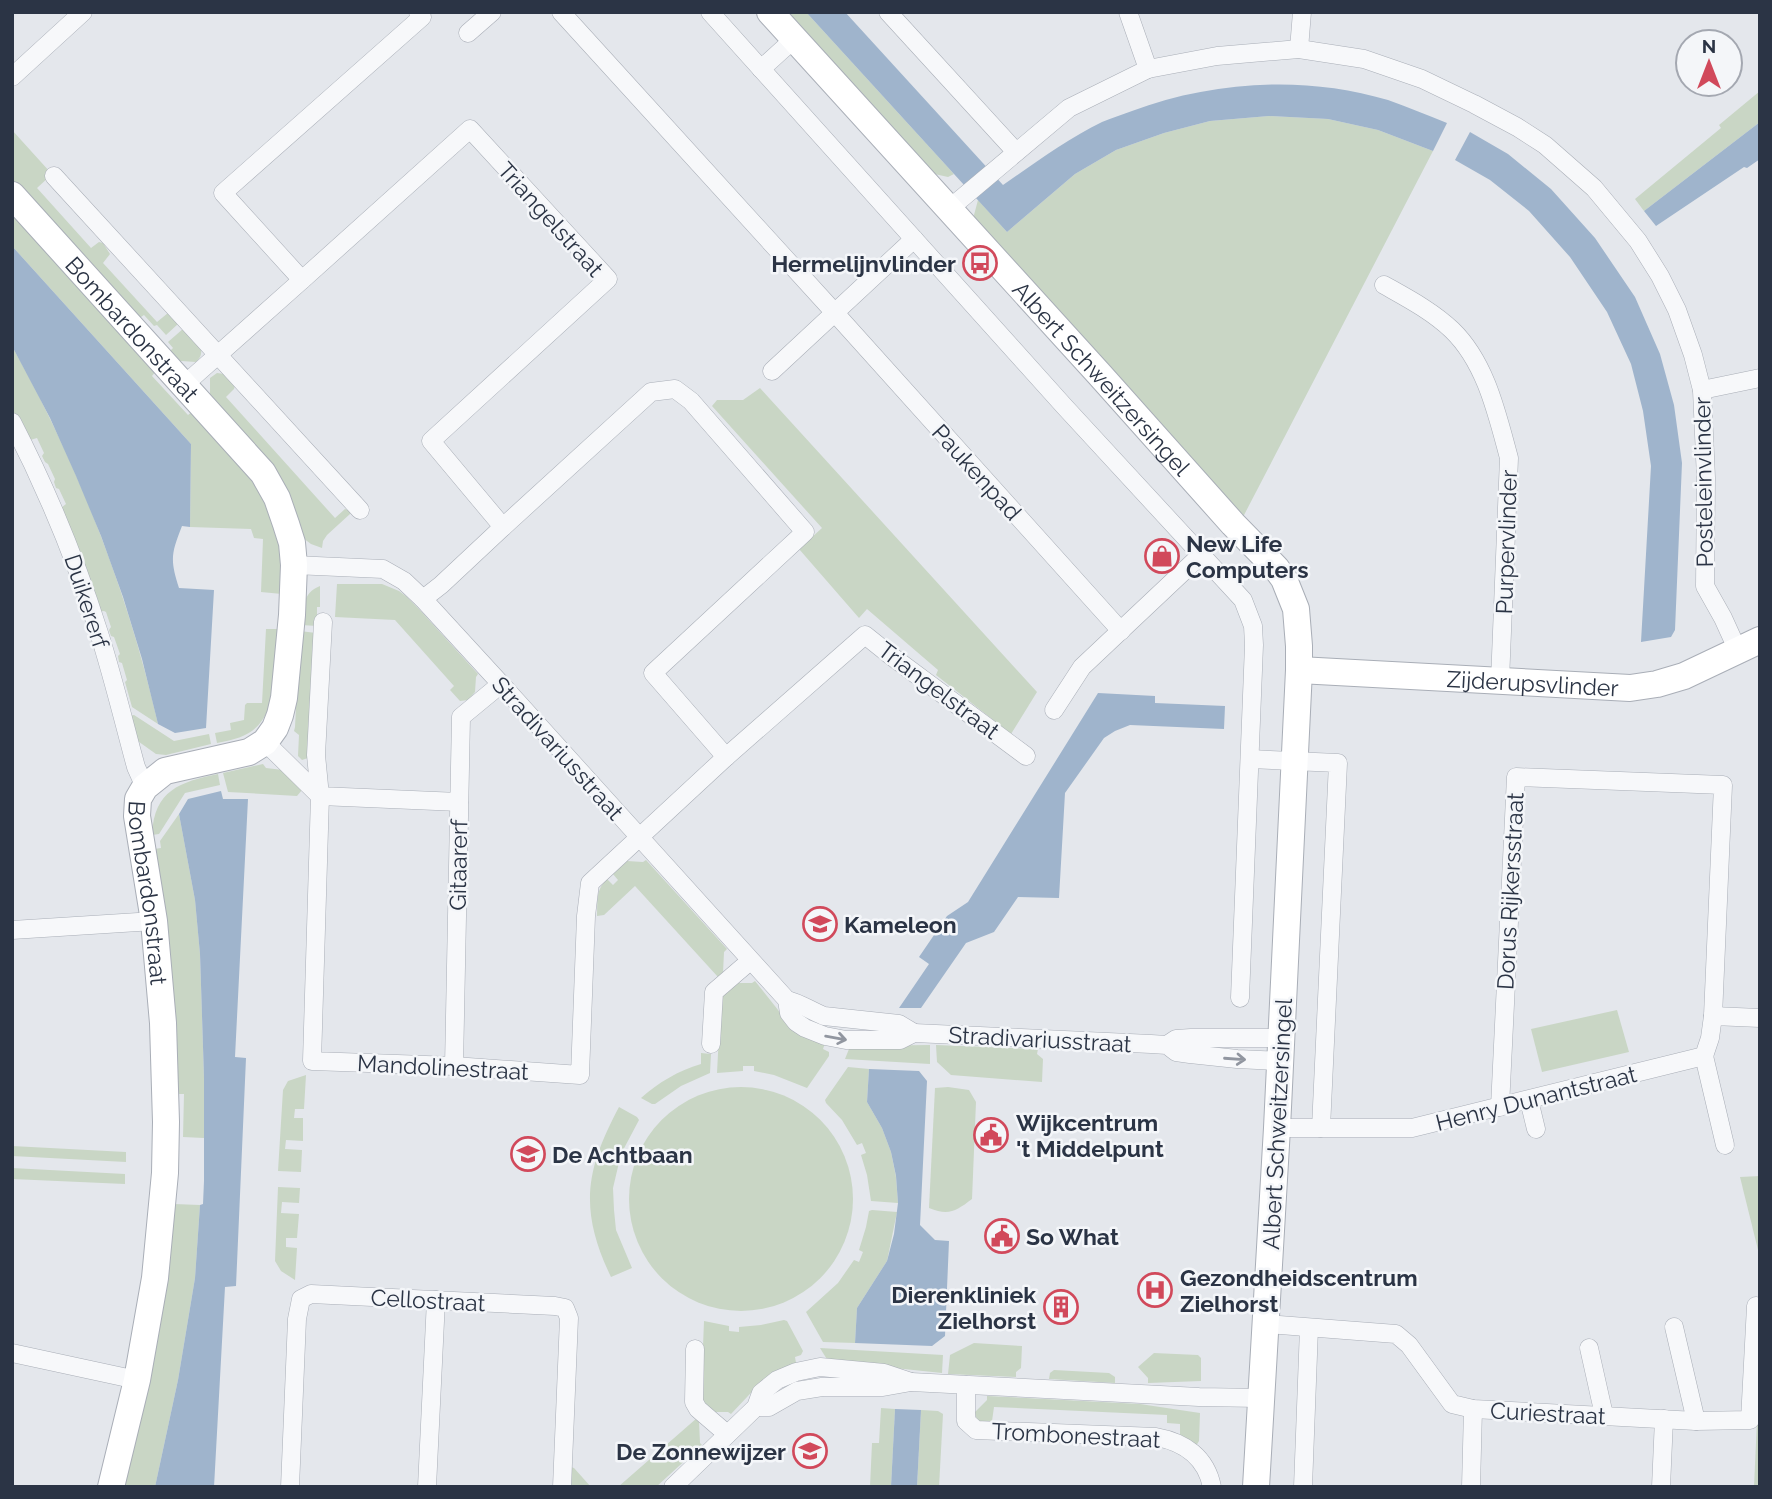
<svg xmlns="http://www.w3.org/2000/svg" width="1772" height="1499" viewBox="0 0 1772 1499" font-family="Raleway,sans-serif">
	<style>
		.green { fill: #c9d6c5 }
		.water { fill: #9fb4cc }
		.lines { fill: none; stroke-linecap: round; stroke-linejoin: round }
		.street-casing { stroke: #a9aeb7; stroke-width: 19 }
		.secondary-casing { stroke: #a9aeb7; stroke-width: 28 }
		.street { stroke: #f7f8fa; stroke-width: 18 }
		.secondary { stroke: #fff; stroke-width: 26 }
		.oneway { stroke: #9196a0 }
		.labels { text-anchor: middle; dominant-baseline: central; stroke-width: 5; stroke-linejoin: round; paint-order: stroke }
		.street-label { font-size: 23px; fill: #2b3445; stroke: #f4f6f9 }
		.poi-label { font-size: 23px; font-weight: bold; fill: #2b3445; stroke: #f4f6f9; text-anchor: start }
	</style>
	<rect width="100%" height="100%" fill="#e4e7ec"/>
	<g class="green">
		<path d="M783,12H806L954,174L948,177L930,173Z"/>
		<path d="M1760,91V122L1644,211L1635,199L1721,128L1719,125Z"/>
		<path d="M1269,116L1328,119L1378,130L1433,151L1243,517L975,223L974,215L978,200L1007,232L1075,174L1116,150L1164,133L1210,121Z"/>
		<path d="M12,130L50,172V176L37,188L91,248L99,242L103,243L110,254L103,263L157,322L168,313L179,323L166,335L157,325L154,326L144,315L138,319L12,180Z"/>
		<path d="M12,210L157,370L152,376L188,415L194,410L262,491L280,539L282,594L261,592L263,539L254,538L251,529L190,527L191,444L12,246Z"/>
		<path d="M184,328C193,338 210,349 196,362L181,361L178,363L169,352L173,348L168,342Z"/>
		<path d="M12,346C78,464 128,592 158,724L132,707L125,682L127,680L122,663L119,662L118,656L120,654L114,637L111,636L109,630L111,627L106,612L104,611L98,612L61,508L66,504L59,489L56,488L54,482L55,479L48,464L45,462L42,456L44,453L37,438L30,440L27,438L12,409Z"/>
		<path d="M217,373L225,374L235,385L234,389L226,397L335,518L345,509L350,511V514L327,535L323,541L322,548L311,544L303,538L208,396L210,393V378Z"/>
		<path d="M760,388L1037,692L1011,734L936,675L938,670L867,609L859,618L799,549L822,528L712,406L717,400H743Z"/>
		<path d="M337,584H382L399,591L407,597L418,608L478,674L476,677L475,692L468,700L460,701L450,690L454,686L395,620L335,617Z"/>
		<path d="M320,586V607H317V626L301,625C303,609 302,593 320,586Z"/>
		<path d="M266,629H278L270,705C259,733 244,738 217,743L215,733L231,730L230,723L244,720L245,705L247,703H262Z"/>
		<path d="M300,631L316,633L308,758L302,760L298,756L299,735L294,731L295,727Z"/>
		<path d="M134,715L174,741L209,734L211,744L166,755L156,754L135,739L128,716Z"/>
		<path d="M263,764L266,768L283,770L302,790L297,796L228,792L223,773Z"/>
		<path d="M218,774L220,785L185,793L159,834L152,835C154,790 180,782 218,774Z"/>
		<path d="M179,814L195,900L200,954L204,1078V1138L183,1137L184,1094H178L154,849L161,848L160,841Z"/>
		<path d="M646,860L727,949L724,952L723,973L718,977L635,886L604,915L597,916C598,901 595,891 607,879L613,885L618,880L613,874L627,861L643,862Z"/>
		<path d="M755,981L790,1025L825,1043L823,1049L829,1052V1056L807,1088L774,1075L754,1071V1066H743V1071L717,1073L721,995L734,983H752Z"/>
		<path d="M1617,1010L1629,1052L1542,1072L1531,1029Z"/>
		<path d="M930,1045V1064L845,1059L849,1049L853,1046Z"/>
		<path d="M936,1045L1038,1049L1037,1054L1043,1059L1042,1082L951,1075L937,1062Z"/>
		<path d="M701,1053L711,1054L710,1073L681,1086L655,1104H652L641,1098C659,1082 678,1071 701,1064Z"/>
		<path d="M848,1067L869,1069L867,1102L882,1128L891,1152L896,1177L898,1203L871,1201L867,1175L861,1155L866,1153L862,1143L857,1145L842,1120L826,1103L825,1100Z"/>
		<path d="M306,1075L304,1109H295L294,1118H303V1141L286,1140L285,1149L302,1150L301,1172L278,1171L283,1090L288,1081Z"/>
		<circle cx="741" cy="1199" r="112"/>
		<path d="M948,1087L969,1090L976,1102L972,1199C956,1211 949,1216 929,1208L935,1088Z"/>
		<path d="M619,1107L637,1117L639,1120L621,1154L613,1188L614,1210L616,1230L632,1268L611,1277C579,1210 585,1171 619,1107Z"/>
		<path d="M12,1146L126,1152V1162L12,1156Z"/>
		<path d="M12,1168L125,1174V1184L12,1179Z"/>
		<path d="M1760,1176V1258L1740,1177Z"/>
		<path d="M278,1187L300,1188L299,1203L282,1202L281,1213L299,1214L297,1238H286V1247L297,1248L295,1280L281,1271L275,1261Z"/>
		<path d="M174,1204L200,1205L195,1278L178,1380L155,1487H123Z"/>
		<path d="M872,1210L897,1212L887,1261L857,1308L855,1343L823,1342L806,1312L838,1283L854,1260L859,1262L863,1252L859,1250L866,1227L869,1211Z"/>
		<path d="M784,1320L787,1321L803,1351L801,1355L795,1357L796,1363L765,1378L731,1414L728,1412H712L704,1404L701,1397L704,1321L729,1326V1331L739,1332V1327L761,1325Z"/>
		<path d="M974,1343L1022,1346L1021,1368L1016,1372V1377L948,1374L950,1355Z"/>
		<path d="M820,1348L943,1355L942,1373L828,1361Z"/>
		<path d="M1154,1353L1198,1355L1201,1358V1381L1148,1383V1378L1138,1367Z"/>
		<path d="M1760,1354V1487H1754Z"/>
		<path d="M1054,1370L1109,1373L1115,1377V1383L1049,1379L1050,1373Z"/>
		<path d="M987,1396L1140,1404L1200,1413L1199,1441L1196,1446L1180,1436V1424L1167,1423V1415L994,1407L992,1421L980,1422L976,1417L975,1412L987,1400Z"/>
		<path d="M881,1408L895,1409L891,1487H870L872,1443H879Z"/>
		<path d="M921,1410L938,1411L943,1414L939,1487H917Z"/>
		<path d="M697,1418L699,1421L700,1443L702,1445L656,1487H618Z"/>
		<path d="M571,1467L574,1468L591,1487H569Z"/>
	</g>
	<g class="water">
		<path d="M806,12H845L1003,185C1035,163 1067,139 1102,122C1111,118 1122,115 1132,111C1212,81 1305,75 1388,100C1408,107 1427,115 1447,123L1433,151L1378,130L1328,119L1269,116L1210,121L1164,133L1116,150L1075,174L1007,232Z"/>
		<path d="M1760,122V159L1747,168L1744,167L1656,226L1644,211Z"/>
		<path d="M1470,132L1508,154L1551,189L1595,238L1635,297L1660,354L1674,405L1682,463L1675,630L1671,637L1641,642L1651,466L1643,411L1631,364L1607,312L1570,257L1529,211L1490,180L1455,160Z"/>
		<path d="M12,246L191,444L190,527L182,526C171,554 170,560 179,588L214,590L206,728L175,733L158,724L142,659L123,597L101,536L76,476L50,418L12,346Z"/>
		<path d="M1098,693L1155,696V703L1225,706L1224,729L1130,725L1115,731L1104,738L1065,793L1059,898L1018,897L994,932L966,943L921,1008H899L929,964L919,957L947,916L968,902Z"/>
		<path d="M221,791L223,799H248L235,1057L246,1058L236,1286L225,1287L214,1487H155L178,1380L195,1278L200,1205L203,1204L204,1181V1078L200,954L195,900L179,814L188,799Z"/>
		<path d="M869,1069L919,1071L927,1081L920,1225L935,1240L949,1241L945,1336L932,1346L855,1343L857,1308L887,1261L894,1234L898,1203L896,1176L891,1152L882,1128L867,1102Z"/>
		<path d="M895,1409L921,1410L917,1487H891Z"/>
	</g>
	<g class="lines">
		<g class="street-casing">
			<g id="street">
				<path d="M418,12L422,17L223,193L302,280L470,129L608,279L431,441L503,527L651,392L675,389L691,401L805,532L653,673L726,757L865,635L890,655L1026,756"/>
				<path d="M561,12L835,313L1121,631"/>
				<path d="M710,12L1064,406L1243,600L1253,626L1254,645L1240,998"/>
				<path d="M888,12L1016,152"/>
				<path d="M1128,12L1148,69"/>
				<path d="M468,33L492,12"/>
				<path d="M1299,49L1302,12"/>
				<path d="M761,69L794,39"/>
				<path d="M12,77L83,12"/>
				<path d="M54,176L360,510"/>
				<path d="M949,209L1069,108L1148,69L1217,56L1299,49L1364,59L1422,79L1474,104L1517,127L1545,145L1594,188L1638,241L1660,276L1677,310L1693,355L1702,390L1706,478L1705,586L1723,618L1738,651"/>
				<path d="M1384,285C1407,298 1432,311 1452,330C1486,363 1497,414 1509,458L1500,681"/>
				<path d="M772,371L914,239"/>
				<path d="M184,385L302,280"/>
				<path d="M1702,390L1760,378"/>
				<path d="M12,422C47,490 76,560 99,633C113,677 124,723 136,767L145,787"/>
				<path d="M294,565L383,569L404,581L423,599L501,684L787,1000L789,1013L796,1022L805,1028L825,1036L846,1040H900L914,1033L1151,1044L1167,1045L1176,1052L1190,1054L1237,1059L1280,1061"/>
				<path d="M423,599L441,585L503,527"/>
				<path d="M323,622L316,755L320,796L459,802"/>
				<path d="M1054,710L1082,667L1202,554"/>
				<path d="M265,742L320,796L312,1061L454,1066L580,1075L586,916L590,883L726,757"/>
				<path d="M1250,759L1338,763L1321,1128"/>
				<path d="M12,930L154,921"/>
				<path d="M787,1000C800,1003 811,1011 824,1016L899,1024L914,1033"/>
				<path d="M711,1044L714,992L750,961"/>
				<path d="M1167,1045L1176,1039L1191,1038H1281"/>
				<path d="M1704,1056L1725,1145"/>
				<path d="M454,1066L461,717L501,684"/>
				<path d="M1529,1100L1536,1129"/>
				<path d="M1500,1107L1516,777L1723,785L1713,1016"/>
				<path d="M1277,1128H1412L1704,1056L1710,1038L1713,1016L1760,1018"/>
				<path d="M1267,1324L1396,1334L1409,1345L1452,1404L1473,1409L1696,1421L1750,1420L1756,1306"/>
				<path d="M1674,1327L1696,1421"/>
				<path d="M1589,1348L1604,1415"/>
				<path d="M695,1349L694,1402L698,1409L727,1434"/>
				<path d="M12,1353L137,1380"/>
				<path d="M966,1385V1421L976,1430L1156,1437C1184,1442 1206,1457 1212,1487"/>
				<path d="M756,1407H769L797,1391L822,1387H883L911,1382L1199,1397L1260,1398"/>
				<path d="M290,1487L297,1319L301,1299L311,1294L555,1306L565,1308L569,1318L562,1487"/>
				<path d="M427,1487L436,1300"/>
				<path d="M673,1487L756,1407L761,1393L777,1380L796,1372L820,1367L884,1373L911,1382"/>
				<path d="M1303,1487L1309,1328"/>
				<path d="M1471,1487L1473,1409"/>
				<path d="M1661,1487L1664,1419"/>
			</g>
		</g>
		<g class="secondary-casing">
			<g id="secondary">
				<path id="s1" d="M770,12L1100,375L1233,524L1276,568L1284,579L1296,609L1299,646V670L1277,1128L1256,1487"/>
				<path id="s2" d="M12,195L263,473L277,498L286,524L292,543L294,565L292,615L284,698L280,715L275,728L265,742L249,752L165,771L145,787L138,799L137,816L154,921L163,1023L166,1122L165,1173L155,1278L137,1380L111,1487"/>
				<path id="s3" d="M1299,670L1630,688L1657,684L1684,676L1760,640"/>
			</g>
		</g>
		<use href="#street" class="street"/>
		<use href="#secondary" class="secondary"/>
	</g>
	<defs><path id="oneway-shaft" d="M-6 0H5M1.5-3L5.5 0L1.5 3" fill="none" stroke-width="1.6" stroke-linecap="round" stroke-linejoin="round" transform="scale(1.75)"/></defs>
	<g class="oneway">
		<use href="#oneway-shaft" transform="translate(836 1038) rotate(10)"/>
		<use href="#oneway-shaft" transform="translate(1235 1059) rotate(4)"/>
	</g>
	<defs>
		<g id="bus-ring" transform="scale(1.75)"><circle r="9.5" fill="#f4f6f9" stroke="#d1495b" stroke-width="1.5"/><path d="M-5-6H5V4H4V6H2V4H-2V6H-4V4H-5ZM-3.5-4V0h7V-4ZM-3.5 1.2v1.5H-2V1.2ZM2 1.2v1.5H3.5V1.2Z" fill="#d1495b"/></g>
		<g id="shop-ring" transform="scale(1.75)"><circle r="9.5" fill="#f4f6f9" stroke="#d1495b" stroke-width="1.5"/><path d="M-5-2.5h2.3a2.7 3.5 0 0 1 5.4 0H5L5.5 6h-11ZM-1.5-2.5h3a1.5 2.3 0 0 0-3 0Z" fill="#d1495b"/></g>
		<g id="school-ring" transform="scale(1.75)"><circle r="9.5" fill="#f4f6f9" stroke="#d1495b" stroke-width="1.5"/><path d="M0-5L7-2L0 1L-7-2ZM-4 1L0 2.5L4 1V4Q0 6-4 4Z" fill="#d1495b"/></g>
		<g id="civic-ring" transform="scale(1.75)"><circle r="9.5" fill="#f4f6f9" stroke="#d1495b" stroke-width="1.5"/><path d="M-.6-6.5H3V-4.5H.6V-3L4-1V1h2V6H-6V1h2V-1L-.6-3ZM-1.2 2.5V6h2.4V2.5Z" fill="#d1495b"/></g>
		<g id="hospital-ring" transform="scale(1.75)"><circle r="9.5" fill="#f4f6f9" stroke="#d1495b" stroke-width="1.5"/><path d="M-5-5h3v3.5h4V-5h3V5h-3V1.5h-4V5h-3Z" fill="#d1495b"/></g>
		<g id="building-ring" transform="scale(1.75)"><circle r="9.5" fill="#f4f6f9" stroke="#d1495b" stroke-width="1.5"/><path d="M-4-6H4V6H1V3H-1V6H-4ZM-2.5-4.3h1.7v1.8h-1.7ZM.8-4.3h1.7v1.8H.8ZM-2.5-1h1.7V.8h-1.7ZM.8-1h1.7V.8H.8Z" fill="#d1495b"/></g>
	</defs>
	<g fill-rule="evenodd">
		<use href="#bus-ring" x="980" y="263"/>
		<use href="#shop-ring" x="1162" y="556"/>
		<use href="#school-ring" x="820" y="924"/>
		<use href="#civic-ring" x="991" y="1135"/>
		<use href="#school-ring" x="528" y="1154"/>
		<use href="#civic-ring" x="1002" y="1236"/>
		<use href="#hospital-ring" x="1155" y="1290"/>
		<use href="#building-ring" x="1061" y="1307"/>
		<use href="#school-ring" x="810" y="1451"/>
	</g>
	<g class="labels">
		<g class="street-label">
			<text transform="translate(551 219) rotate(48)">Triangelstraat</text>
			<text stroke="none"><textPath href="#s2" startOffset="180">Bombardonstraat</textPath></text>
			<text stroke="none"><textPath href="#s1" startOffset="494">Albert Schweitzersingel</textPath></text>
			<text transform="translate(977 472) rotate(48)">Paukenpad</text>
			<text transform="translate(1703 482) rotate(-91)">Posteleinvlinder</text>
			<text transform="translate(1506 542) rotate(-88)">Purpervlinder</text>
			<text transform="translate(87 601) rotate(72)">Duikererf</text>
			<text stroke="none"><textPath href="#s3" startOffset="234">Zijderupsvlinder</textPath></text>
			<text transform="translate(939 690) rotate(37)">Triangelstraat</text>
			<text transform="translate(558 748) rotate(48)">Stradivariusstraat</text>
			<text transform="translate(458 865) rotate(-89)">Gitaarerf</text>
			<text transform="translate(1510 891) rotate(-87)">Dorus Rijkersstraat</text>
			<text stroke="none"><textPath href="#s2" startOffset="894">Bombardonstraat</textPath></text>
			<text transform="translate(1040 1039) rotate(3)">Stradivariusstraat</text>
			<text transform="translate(443 1067) rotate(3)">Mandolinestraat</text>
			<text transform="translate(1536 1098) rotate(-14)">Henry Dunantstraat</text>
			<text transform="translate(1277 1124) rotate(-87)">Albert Schweitzersingel</text>
			<text transform="translate(428 1300) rotate(3)">Cellostraat</text>
			<text transform="translate(1548 1413) rotate(3)">Curiestraat</text>
			<text transform="translate(1076 1435) rotate(3)">Trombonestraat</text>
		</g>
		<g class="poi-label">
			<text x="956" y="263" text-anchor="end">Hermelijnvlinder</text>
			<text x="1186" y="543">New Life<tspan x="1186" dy="26">Computers</tspan></text>
			<text x="844" y="924">Kameleon</text>
			<text x="1016" y="1122">Wijkcentrum<tspan x="1016" dy="26">'t Middelpunt</tspan></text>
			<text x="552" y="1154">De Achtbaan</text>
			<text x="1026" y="1236">So What</text>
			<text x="1180" y="1277">Gezondheidscentrum<tspan x="1180" dy="26">Zielhorst</tspan></text>
			<text x="1036" y="1294" text-anchor="end">Dierenkliniek<tspan x="1036" dy="26">Zielhorst</tspan></text>
			<text x="786" y="1451" text-anchor="end">De Zonnewijzer</text>
		</g>
	</g>
	<rect width="1772" height="1499" fill="none" stroke="#2b3445" stroke-width="28"/>
	<g transform="translate(1709 63)"><circle r="33" fill="#f4f6f9" stroke="#a4a8b1" stroke-width="2"/>
	<path d="M0-5L12 26L0 18L-12 26Z" fill="#d1495b"/>
	<text y="-10" font-size="19" font-weight="bold" text-anchor="middle" fill="#2b3445">N</text>
	</g>
</svg>
